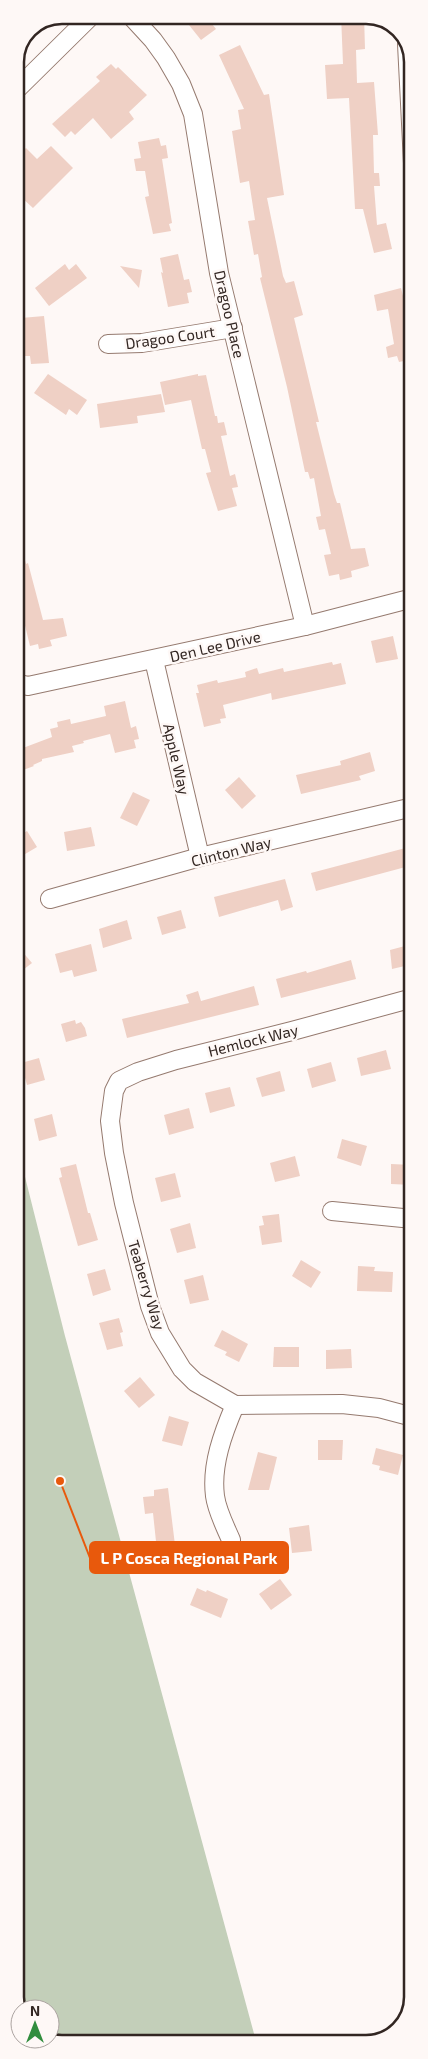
<svg xmlns="http://www.w3.org/2000/svg" width="428" height="2059" viewBox="0 0 428 2059" font-family="'Exo 2',sans-serif">
	<style>
		.green { fill: #c3cfb9 }
		.building { fill: #efd0c5 }
		.lines { fill: none; stroke-linecap: round; stroke-linejoin: round }
		.minor-casing { stroke: #957a6f; stroke-width: 20 }
		.minor { stroke: #fff; stroke-width: 18 }
		.labels { text-anchor: middle; dominant-baseline: central; stroke-width: 5; stroke-linejoin: round; paint-order: stroke }
		.street-label { font-size: 15px; fill: #322622; stroke: #fef8f6 }
		.rim { fill: none; stroke: #322622; stroke-width: 2.5 }
		.leader { fill: none; stroke: #e8590c; stroke-width: 2 }
		.callout-dot { fill: #e8590c; stroke: #fef8f6; stroke-width: 2 }
		.callout { fill: #e8590c; stroke: #e8590c; stroke-width: 2 }
		.callout-label { font-size: 16px; text-anchor: middle; font-weight: bold; fill: #fff }
	</style>
	<rect width="100%" height="100%" fill="#fef8f6"/>
	<path class="green" d="M15,1137L65,1336L256,2041L245,2044H56L46,2039H50V2009H20V2013L15,2004Z"/>
	<g class="building">
		<path d="M181,15H205L216,29L201,40Z"/>
		<path d="M341,15H364L365,49L356,50L357,83L374,82L378,135H373L374,173H379L380,186H374L377,225L386,223L392,249L374,253L363,209H355L349,98L327,99L325,65L343,64Z"/>
		<path d="M240,45L264,95L269,94L284,195L267,198L283,276L286,283L294,281L303,315L294,318L319,422H316L334,494L337,503H340L351,549L365,548L369,566L351,571L352,577L340,580L339,574L329,576L324,555L331,554L325,529L319,530L316,517L321,516L314,478L310,479L308,472H305L287,387L260,278L262,277L258,254L254,255L248,221L255,220L249,181L240,183L232,131L241,129L238,110L244,109L219,55Z"/>
		<path d="M111,64L116,69L118,67L147,95L129,112L134,119L111,139L93,118L75,135L71,131L65,137L52,124L100,81L96,77Z"/>
		<path d="M159,138L161,146L166,145L168,158L162,159L172,223L169,224L171,231L153,234L145,197L149,196L145,171H136L134,159L141,158L138,142Z"/>
		<path d="M51,146L73,168L33,208L21,197L15,203V159L26,148L37,159Z"/>
		<path d="M178,254L184,280L189,279L192,292L187,293L189,303L168,307L161,272L163,273L160,258Z"/>
		<path d="M65,264L69,270L76,264L87,278L49,306L35,288Z"/>
		<path d="M120,266L142,270L139,288Z"/>
		<path d="M401,288L413,336V359L399,362L397,356L388,358L386,347L394,344L388,309L377,311L374,295Z"/>
		<path d="M44,316L49,363L31,364L30,356H24L21,318Z"/>
		<path d="M48,374L87,400L77,415L69,409L66,415L34,393Z"/>
		<path d="M198,374V376L206,375L215,416H217L218,423L224,422L227,435L221,436L230,476L235,474L238,487L232,488L237,506L218,511L206,473L211,472L205,449H202L191,400L165,405L160,382Z"/>
		<path d="M161,394L165,412L137,416L138,423L100,428L97,404Z"/>
		<path d="M19,537L26,564L28,563L43,620L63,618L67,636L50,640L52,646L39,649L38,644L30,646L20,605H18L15,595V538Z"/>
		<path d="M393,636L398,659L376,663L371,641Z"/>
		<path d="M332,662L333,665L341,663L346,684L272,700L271,693L223,705L226,718L220,719L221,723L204,727L196,693H199L197,685L217,680L218,683L246,677L245,672L257,668L259,674L283,668L284,672Z"/>
		<path d="M125,701L131,728L136,726L139,739L134,740L136,748L115,753L110,734L83,741L84,743L72,746L74,752L42,759V761L33,765L34,766L15,773V751L52,737L50,729L58,727L57,722L70,719L71,724L106,716L104,706Z"/>
		<path d="M370,752L375,771L359,776L361,780L301,794L296,775L341,765L340,761Z"/>
		<path d="M239,777L256,796L242,809L225,790Z"/>
		<path d="M133,792L150,800L137,826L120,818Z"/>
		<path d="M91,827L95,846L67,851L64,832Z"/>
		<path d="M27,831L37,847L15,860V838Z"/>
		<path d="M413,846V865L316,891L311,873Z"/>
		<path d="M285,879L293,907L281,911L278,900L219,917L214,897Z"/>
		<path d="M181,910L186,928L162,935L157,917Z"/>
		<path d="M127,920L132,939L103,948L99,929Z"/>
		<path d="M15,943L32,963L15,976Z"/>
		<path d="M91,944L97,971L74,977L72,970L60,973L55,954Z"/>
		<path d="M405,946L409,965L392,969L390,950Z"/>
		<path d="M351,960L356,979L281,998L276,979L306,971L307,973Z"/>
		<path d="M254,986L259,1005L127,1038L122,1019L189,1003L186,995L198,991L201,1001Z"/>
		<path d="M75,1020L76,1024L81,1022L85,1028L87,1036L66,1042L61,1024Z"/>
		<path d="M386,1050L391,1069L361,1076L357,1058Z"/>
		<path d="M39,1058L45,1080L27,1085L21,1063Z"/>
		<path d="M331,1062L336,1081L312,1088L307,1069Z"/>
		<path d="M280,1071L285,1091L262,1097L256,1078Z"/>
		<path d="M230,1087L235,1106L210,1113L205,1093Z"/>
		<path d="M189,1108L194,1128L169,1135L164,1115Z"/>
		<path d="M52,1114L57,1136L39,1141L34,1119Z"/>
		<path d="M342,1139L367,1146L361,1166L337,1158Z"/>
		<path d="M295,1156L300,1176L275,1182L270,1163Z"/>
		<path d="M76,1164L88,1213H90L98,1240L78,1246L59,1178L62,1177L60,1168Z"/>
		<path d="M391,1164L413,1165V1185L391,1184Z"/>
		<path d="M175,1173L181,1197L161,1202L155,1178Z"/>
		<path d="M279,1214L282,1242L262,1245L259,1226L264,1225L262,1216Z"/>
		<path d="M190,1223L196,1248L177,1253L170,1229Z"/>
		<path d="M301,1260L321,1272L311,1288L292,1276Z"/>
		<path d="M358,1266L375,1267L374,1271L393,1272L392,1292L357,1291Z"/>
		<path d="M105,1269L111,1290L93,1296L87,1274Z"/>
		<path d="M203,1275L209,1300L190,1304L184,1280Z"/>
		<path d="M119,1318L123,1332L120,1333L123,1346L107,1350L99,1323Z"/>
		<path d="M222,1330L248,1344L239,1362L225,1355L227,1352L214,1346Z"/>
		<path d="M274,1347H299V1367H273Z"/>
		<path d="M351,1349L352,1368L326,1369V1350Z"/>
		<path d="M140,1377L155,1395L139,1408L124,1391Z"/>
		<path d="M169,1416L189,1422L182,1446L162,1441Z"/>
		<path d="M318,1440H343L342,1460H318Z"/>
		<path d="M376,1448L403,1455L398,1475L379,1470L380,1466L372,1464Z"/>
		<path d="M258,1452L277,1457L269,1490H248Z"/>
		<path d="M168,1488L175,1545H177L180,1567L159,1570L153,1513L145,1514L143,1497L154,1496V1490Z"/>
		<path d="M309,1525L312,1551L292,1553L289,1528Z"/>
		<path d="M280,1579L292,1595L271,1610L259,1594Z"/>
		<path d="M197,1588L206,1592L207,1590L228,1599L221,1618L190,1605Z"/>
	</g>
	<g class="lines">
		<g class="minor-casing">
			<g id="minor">
				<path d="M130,15L153,40L166,58L181,84L193,114L219,273L305,626"/>
				<path d="M407,44L413,163"/>
				<path d="M15,91L92,15"/>
				<path d="M108,344L142,343L233,328"/>
				<path d="M154,660L200,857"/>
				<path d="M15,683L28,686L305,626L413,598"/>
				<path d="M50,899L200,857L413,807"/>
				<path d="M413,998L292,1031L176,1060L138,1072L119,1081L114,1091L110,1121L114,1153L124,1203L150,1306L160,1333L182,1369L195,1382L235,1405L342,1404L379,1408L413,1417"/>
				<path d="M332,1211L413,1219"/>
				<path d="M231,1540C225,1526 217,1511 215,1496C211,1465 223,1433 235,1405"/>
			</g>
		</g>
		<use href="#minor" class="minor"/>
	</g>
	<g class="labels">
		<g class="street-label">
			<text transform="translate(230 314) rotate(77)">Dragoo Place</text>
			<text transform="translate(170 337) rotate(-8)">Dragoo Court</text>
			<text transform="translate(215 646) rotate(-13)">Den Lee Drive</text>
			<text transform="translate(177 759) rotate(77)">Apple Way</text>
			<text transform="translate(231 851) rotate(-14)">Clinton Way</text>
			<text transform="translate(253 1040) rotate(-14)">Hemlock Way</text>
			<text transform="translate(147 1285) rotate(73)">Teaberry Way</text>
		</g>
	</g>
	<path d="M0 0H428V2059H0ZM62 24H366A38 38 0 0 1 404 62V1997A38 38 0 0 1 366 2035H62A38 38 0 0 1 24 1997V62A38 38 0 0 1 62 24Z" fill="#fef8f6" fill-rule="evenodd"/>
	<path class="rim" d="M62 24H366A38 38 0 0 1 404 62V1997A38 38 0 0 1 366 2035H62A38 38 0 0 1 24 1997V62A38 38 0 0 1 62 24Z"/>
	<path class="leader" d="M60 1481L90 1558"/>
	<circle class="callout-dot" cx="60" cy="1481" r="5"/>
	<rect class="callout" x="90" y="1542" width="198" height="31" rx="5"/>
	<g class="callout-label">
		<text x="189" y="1564">L P Cosca Regional Park</text>
	</g>
	<g transform="translate(35 2024)"><circle r="24" fill="#fef8f6" stroke="#aca4a1"/>
	<path d="M0-4L9 19L0 12L-9 19Z" fill="#318d3e"/>
	<text y="-8" font-size="14" font-weight="bold" text-anchor="middle" fill="#322622">N</text>
	</g>
</svg>
